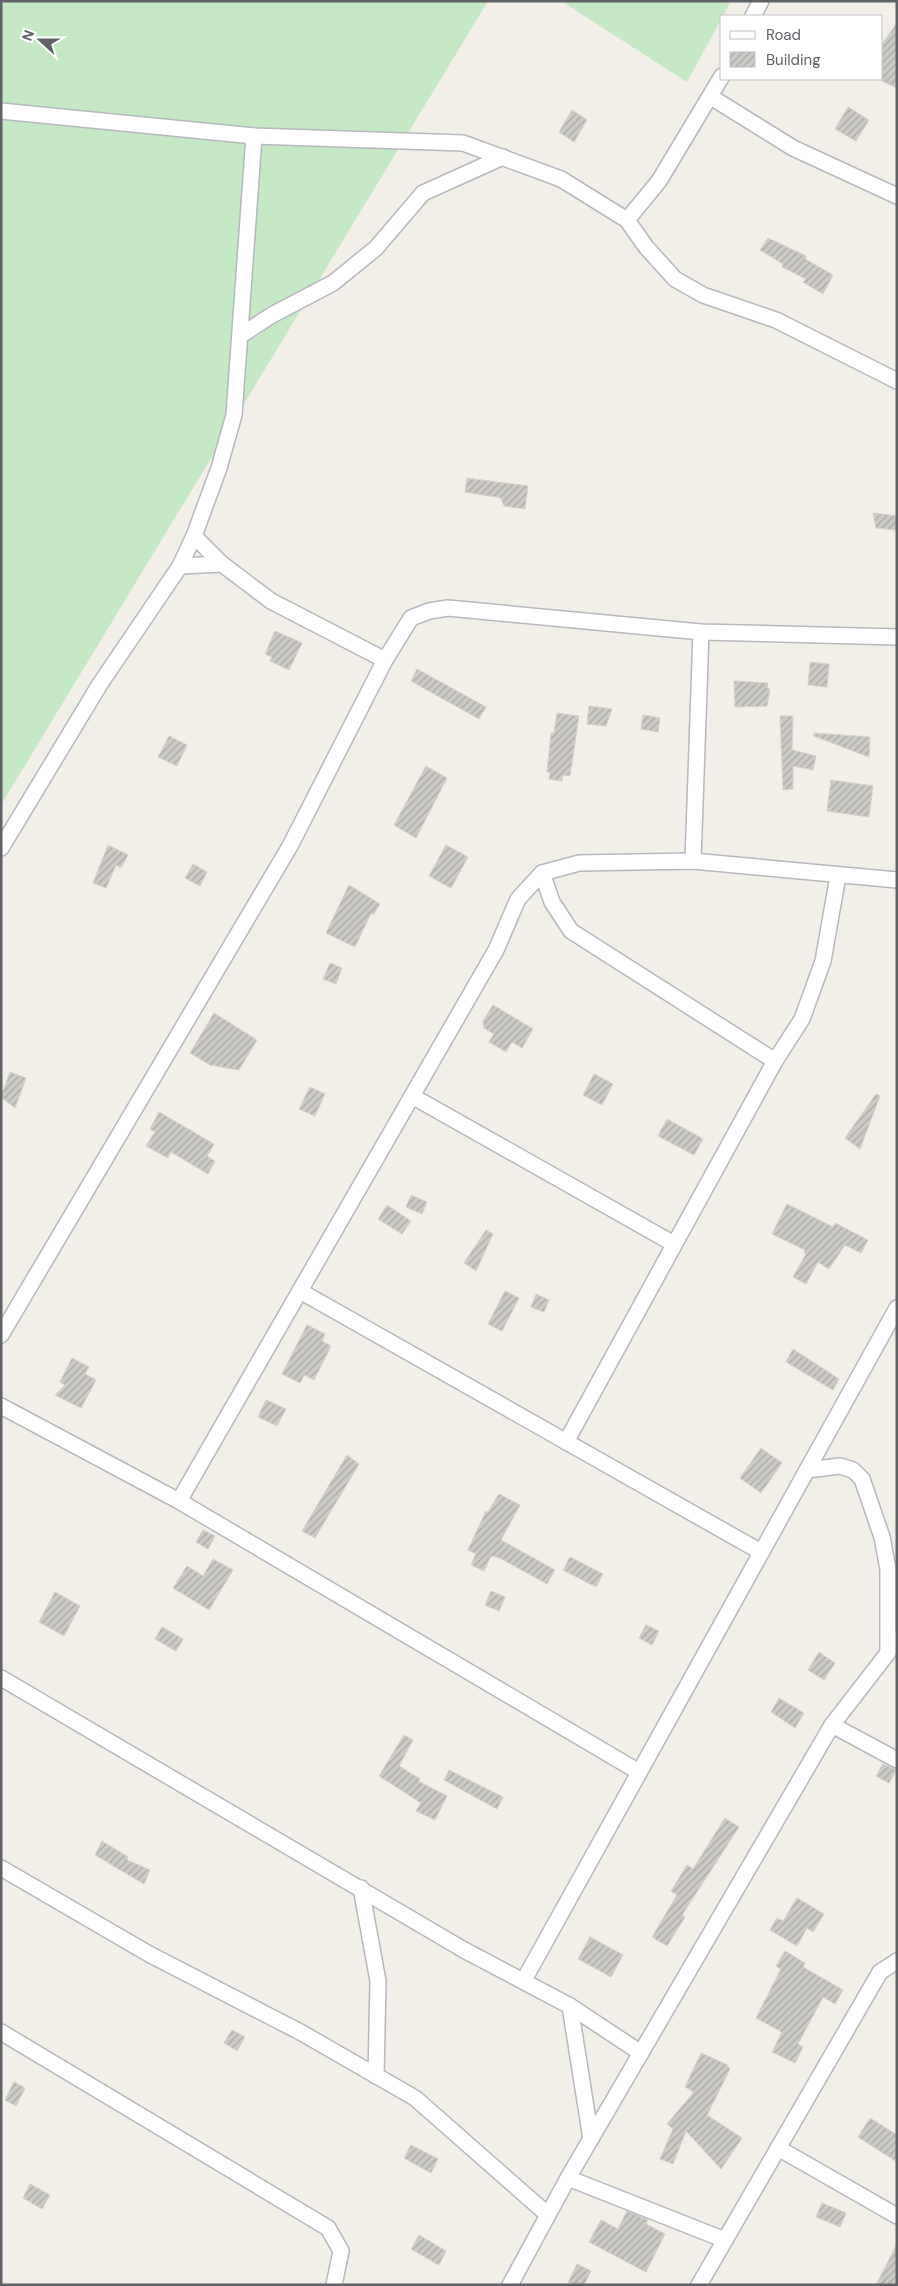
<svg xmlns="http://www.w3.org/2000/svg" width="898" height="2286" viewBox="0 0 898 2286" font-family="'DM Sans',sans-serif">
	<style>
		.grass { fill: #c5e8c5 }
		.building { fill: url(#building-hatch); stroke: #d6d1c6 }
		.lines { fill: none; stroke-linecap: round; stroke-linejoin: round }
		.street-casing { stroke: #b5b8bc; stroke-width: 18 }
		.street { stroke: #fff; stroke-width: 15 }
	</style>
	<defs>
		<pattern id="building-hatch" width="6" height="6" patternUnits="userSpaceOnUse" patternTransform="scale(1.25)"><rect width="6" height="6" fill="#cccac5"/><path d="M-1 1l2-2M0 6l6-6M5 7l2-2" fill="none" stroke="#a9a8a4"/></pattern>
	</defs>
	<rect width="100%" height="100%" fill="#f1efe8"/>
	<g class="grass">
		<path d="M1,1H488L1,805Z"/>
		<path d="M561,1H731L687,82Z"/>
	</g>
	<g class="building">
		<path d="M897,23V88L882,81V44Z"/>
		<path d="M848,107L869,120L856,141L835,129Z"/>
		<path d="M572,110L587,120L574,142L559,132Z"/>
		<path d="M768,238L806,256L805,259L833,275L823,294L803,282L806,279L782,267L783,264L760,250Z"/>
		<path d="M467,478L528,486L525,509L504,506L501,498L465,492Z"/>
		<path d="M873,513L897,516V530L876,528Z"/>
		<path d="M275,631L302,643L289,670L270,661L272,657L265,654Z"/>
		<path d="M810,662L829,664L827,687L808,685Z"/>
		<path d="M417,669L486,707L479,719L411,681Z"/>
		<path d="M734,681L768,683L767,688L770,689L767,706L735,707Z"/>
		<path d="M589,706L612,709L606,726L587,724Z"/>
		<path d="M557,713L579,716L570,776L563,775L562,781L549,779L550,772H547L551,733H554Z"/>
		<path d="M643,715L660,718L658,732L641,729Z"/>
		<path d="M780,716H793L792,750L816,756L813,770L793,766V789L783,790Z"/>
		<path d="M814,733L870,737L869,757L814,736Z"/>
		<path d="M169,736L187,745L177,766L158,757Z"/>
		<path d="M426,766L447,778L416,838L394,825Z"/>
		<path d="M831,780L873,786L869,817L827,811Z"/>
		<path d="M108,845L128,855L121,868L116,865L106,888L93,883Z"/>
		<path d="M446,845L468,857L451,888L429,876Z"/>
		<path d="M193,864L207,872L200,886L185,878Z"/>
		<path d="M349,885L380,904L373,915L371,913L355,947L326,933Z"/>
		<path d="M330,963L342,968L336,984L323,979Z"/>
		<path d="M493,1005L533,1029L522,1048L512,1042L506,1052L489,1042L494,1034L484,1028L483,1021Z"/>
		<path d="M214,1013L257,1040L239,1070L210,1065L190,1053Z"/>
		<path d="M10,1072L26,1078L15,1108L1,1097Z"/>
		<path d="M594,1074L613,1084L602,1105L583,1095Z"/>
		<path d="M310,1087L325,1094L315,1116L299,1109Z"/>
		<path d="M876,1094L880,1096L860,1149L845,1138Z"/>
		<path d="M159,1112L214,1144L207,1156L215,1161L208,1174L171,1152L168,1158L146,1146L155,1132L150,1129Z"/>
		<path d="M667,1119L703,1139L694,1155L658,1136Z"/>
		<path d="M411,1195L427,1202L422,1214L406,1207Z"/>
		<path d="M787,1204L833,1227L835,1223L868,1240L861,1253L845,1245L829,1269L818,1262L806,1284L793,1277L806,1254L804,1253L805,1250L772,1234Z"/>
		<path d="M387,1205L411,1221L402,1234L378,1219Z"/>
		<path d="M486,1230L493,1234L476,1271L464,1263Z"/>
		<path d="M505,1291L519,1298L502,1331L488,1324Z"/>
		<path d="M536,1294L549,1300L544,1312L531,1307Z"/>
		<path d="M307,1325L325,1334L322,1341L331,1346L314,1380L304,1375L300,1383L282,1374Z"/>
		<path d="M793,1349L839,1379L833,1390L786,1362Z"/>
		<path d="M72,1358L89,1367L85,1374L96,1380L81,1408L55,1395L65,1385L60,1382Z"/>
		<path d="M266,1400L286,1409L277,1426L258,1417Z"/>
		<path d="M761,1448L782,1463L761,1493L740,1478Z"/>
		<path d="M347,1455L359,1464L315,1538L302,1531Z"/>
		<path d="M499,1494L520,1505L501,1540L555,1570L547,1584L500,1558L491,1556L484,1571L471,1565L476,1554L468,1550L486,1511L488,1512Z"/>
		<path d="M203,1530L215,1536L208,1549L196,1542Z"/>
		<path d="M570,1557L603,1574L596,1587L563,1570Z"/>
		<path d="M213,1559L233,1570L209,1610L173,1588L187,1566L203,1576Z"/>
		<path d="M491,1591L505,1597L499,1611L485,1605Z"/>
		<path d="M55,1592L80,1606L64,1636L39,1622Z"/>
		<path d="M646,1625L659,1631L652,1645L639,1638Z"/>
		<path d="M162,1627L183,1639L176,1651L155,1639Z"/>
		<path d="M819,1652L835,1663L824,1680L808,1670Z"/>
		<path d="M779,1698L804,1713L795,1728L771,1712Z"/>
		<path d="M404,1735L413,1740L399,1766L420,1779L418,1781L447,1796L435,1820L416,1811L421,1803L379,1776Z"/>
		<path d="M883,1764L896,1770L889,1783L876,1776Z"/>
		<path d="M449,1770L503,1797L497,1809L444,1780Z"/>
		<path d="M725,1818L739,1827L682,1915L685,1917L667,1946L652,1937L677,1895L671,1891L687,1865L693,1869Z"/>
		<path d="M102,1841L128,1857L127,1860L150,1870L144,1884L95,1855Z"/>
		<path d="M797,1898L824,1914L813,1932L807,1928L797,1946L770,1930L777,1918L783,1921Z"/>
		<path d="M590,1937L623,1955L611,1977L578,1959Z"/>
		<path d="M785,1951L805,1963L803,1967L843,1990L835,2004L823,1997L798,2044L803,2047L795,2063L772,2052L782,2032L756,2018L781,1969L776,1966Z"/>
		<path d="M232,2030L245,2037L237,2051L224,2043Z"/>
		<path d="M701,2053L726,2064L730,2069L707,2115L742,2138L721,2169L686,2131L673,2164L660,2159L673,2129L667,2124L694,2092L685,2087Z"/>
		<path d="M14,2082L25,2088L16,2106L5,2100Z"/>
		<path d="M870,2118L897,2135V2162L858,2137Z"/>
		<path d="M411,2145L438,2159L431,2173L404,2158Z"/>
		<path d="M30,2184L50,2195L42,2209L23,2198Z"/>
		<path d="M822,2203L846,2213L840,2227L816,2217Z"/>
		<path d="M627,2211L648,2220L646,2224L665,2234L646,2272L589,2242L601,2220L618,2229Z"/>
		<path d="M419,2235L446,2251L439,2265L411,2249Z"/>
		<path d="M897,2244V2285H876Z"/>
		<path d="M577,2264L591,2271L584,2285H567Z"/>
	</g>
	<g class="lines">
		<g class="street-casing">
			<g id="street">
				<path d="M753,16L761,1"/>
				<path d="M711,97L793,148L897,196"/>
				<path d="M1,111L254,136L463,143L561,179L627,220L646,247L675,279L703,295L776,320L897,381"/>
				<path d="M627,220L659,181L722,76"/>
				<path d="M240,336L272,315L333,283L376,248L423,193L503,157"/>
				<path d="M194,536L222,564L271,601L385,660"/>
				<path d="M180,566L222,564"/>
				<path d="M1,848L100,684L180,566L194,536L219,468L234,415L254,136"/>
				<path d="M693,861L701,632"/>
				<path d="M542,873L552,902L571,931L775,1061"/>
				<path d="M412,1096L674,1244"/>
				<path d="M300,1291L761,1552"/>
				<path d="M1,1335L290,846L385,660L411,618L429,611L448,608L701,632L897,637"/>
				<path d="M1,1406L179,1501L639,1772"/>
				<path d="M566,1442L775,1061L802,1019L823,961L838,876"/>
				<path d="M807,1470L840,1466L853,1470L862,1479L882,1537L888,1569V1652"/>
				<path d="M179,1501L496,950L518,899L542,873L579,863L693,861L897,880"/>
				<path d="M1,1678L464,1950L570,2006L641,2053"/>
				<path d="M832,1725L897,1760"/>
				<path d="M1,1868L149,1954L302,2033L415,2098L547,2214"/>
				<path d="M361,1888L378,1981L376,2076"/>
				<path d="M524,1980L897,1308"/>
				<path d="M570,2006L591,2139"/>
				<path d="M1,2032L328,2228L341,2251L334,2285"/>
				<path d="M778,2148L897,2216"/>
				<path d="M568,2178L725,2240"/>
				<path d="M510,2285L568,2178L832,1725L887,1654L897,1638"/>
				<path d="M699,2285L880,1972L897,1961"/>
			</g>
		</g>
		<use href="#street" class="street"/>
	</g>
	<rect width="898" height="2286" fill="none" stroke="#5f6368" stroke-width="5"/>
	<rect x="720" y="15" width="162" height="65" fill="#ffffff" stroke="#bfc1c3"/>
	<rect x="730" y="31" width="25" height="8" fill="#ffffff" stroke="#bfc1c3"/>
	<text x="766" y="40" font-size="15" fill="#5f6368">Road</text>
	<rect x="730" y="52" width="25" height="15" fill="url(#building-hatch)" stroke="#bfc1c3"/>
	<text x="766" y="65" font-size="15" fill="#5f6368">Building</text>
	<g transform="translate(40 40) rotate(291)" stroke="#ffffff" stroke-width="4" paint-order="stroke">
	<path d="M0-4L9 19L0 12L-9 19Z" fill="#5f6368"/>
	<text y="-8" font-size="14" font-weight="bold" text-anchor="middle" fill="#5f6368">N</text>
	</g>
</svg>
